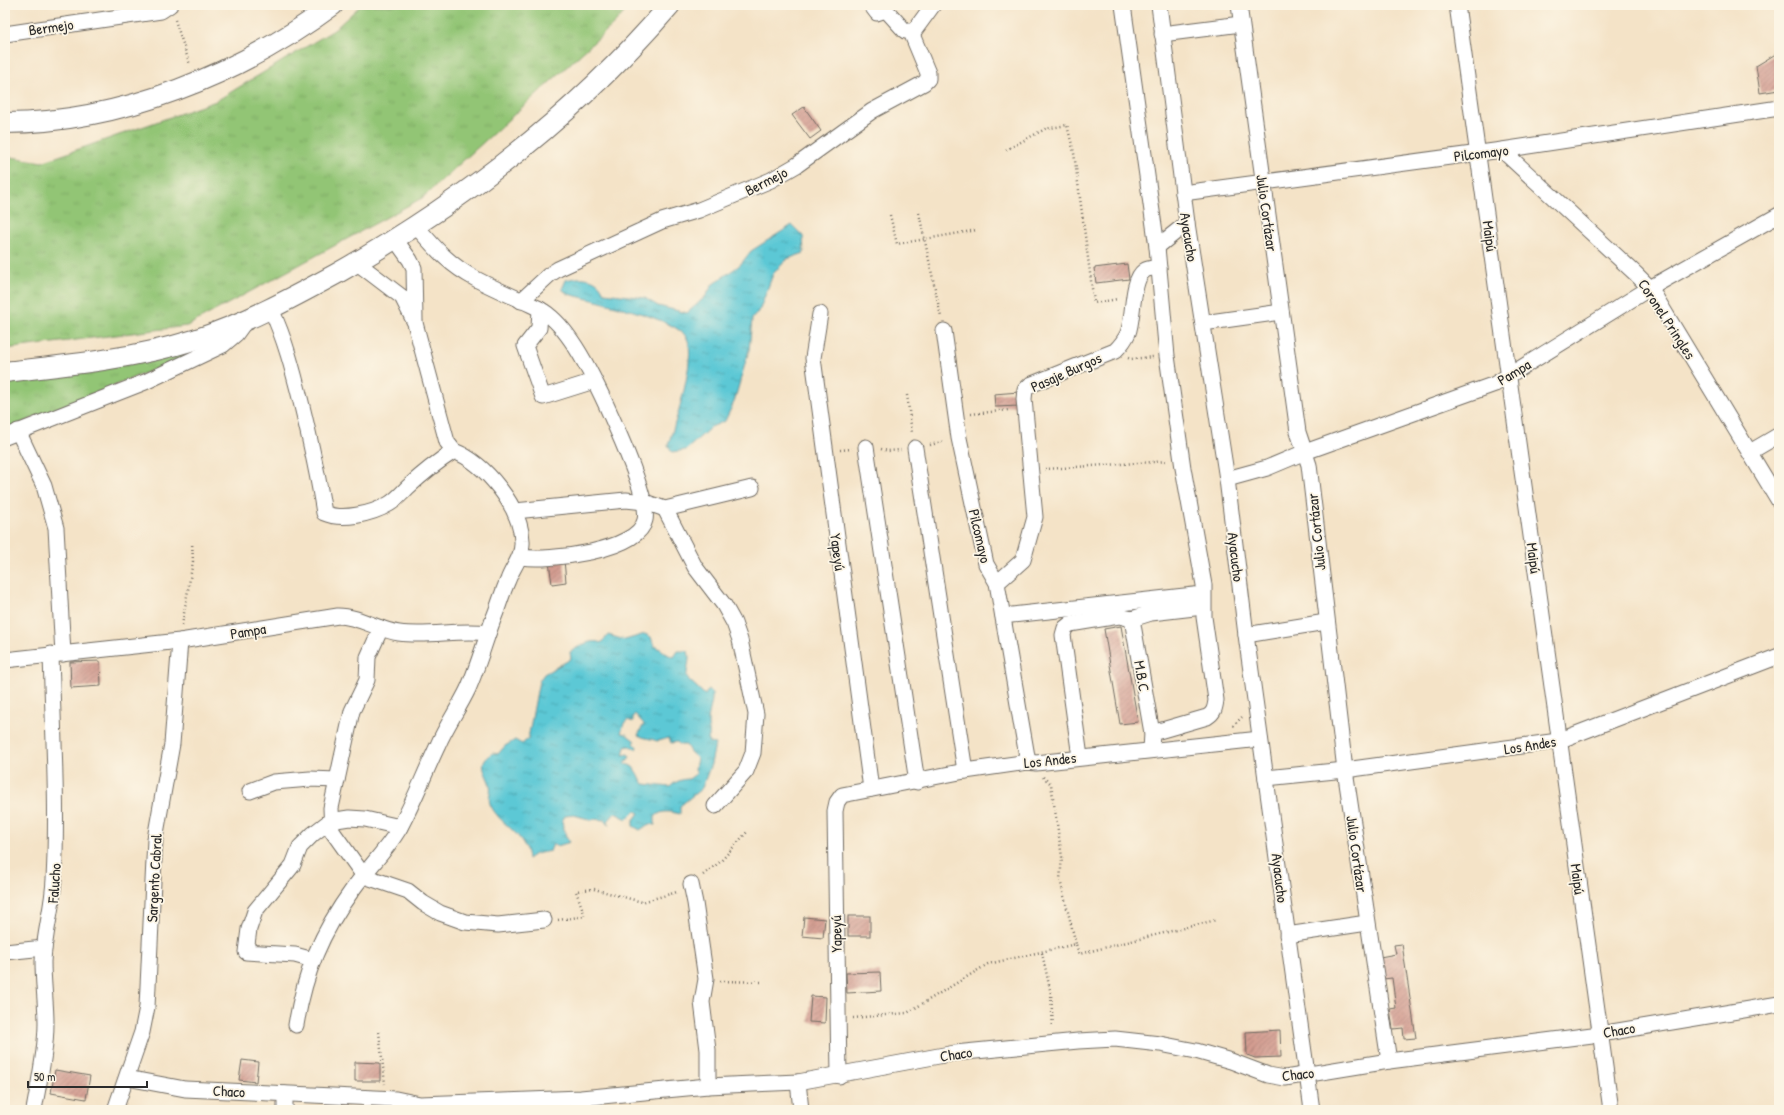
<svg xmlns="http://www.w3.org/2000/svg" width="1784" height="1115" viewBox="0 0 1784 1115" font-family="'Patrick Hand',sans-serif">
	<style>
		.grass { fill: url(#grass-tufts); stroke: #5e7850 }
		.water { fill: url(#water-ripples); stroke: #447a80; fill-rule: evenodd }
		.building { fill: url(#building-hatch) }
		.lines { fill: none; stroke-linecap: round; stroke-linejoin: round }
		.minor-casing { stroke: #716b62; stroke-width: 17 }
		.major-casing { stroke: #716b62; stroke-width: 22 }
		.path { stroke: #716b62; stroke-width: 2.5; stroke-dasharray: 1 3; stroke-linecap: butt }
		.minor { stroke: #fff; stroke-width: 15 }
		.major { stroke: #fff; stroke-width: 20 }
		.labels { text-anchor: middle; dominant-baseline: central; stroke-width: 3.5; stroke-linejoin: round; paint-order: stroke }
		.street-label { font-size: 15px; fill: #2b2b2b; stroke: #fcf5e5 }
	</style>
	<defs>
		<pattern id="grass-tufts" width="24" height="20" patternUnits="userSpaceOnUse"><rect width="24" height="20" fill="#92c575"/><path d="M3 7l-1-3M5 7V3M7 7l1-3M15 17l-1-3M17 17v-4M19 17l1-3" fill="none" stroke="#7ea965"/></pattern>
		<pattern id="water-ripples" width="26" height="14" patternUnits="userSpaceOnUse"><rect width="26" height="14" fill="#5cc8d5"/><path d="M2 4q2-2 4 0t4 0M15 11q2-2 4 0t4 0" fill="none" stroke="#4ca3ad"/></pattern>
		<pattern id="building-hatch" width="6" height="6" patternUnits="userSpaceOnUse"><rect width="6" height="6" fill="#d39c90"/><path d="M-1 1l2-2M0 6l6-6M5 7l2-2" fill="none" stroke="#ab7f76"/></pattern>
	</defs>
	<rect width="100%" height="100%" fill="#fcf5e5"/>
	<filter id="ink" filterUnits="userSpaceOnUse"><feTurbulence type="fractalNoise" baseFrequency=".025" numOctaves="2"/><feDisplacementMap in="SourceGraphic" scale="8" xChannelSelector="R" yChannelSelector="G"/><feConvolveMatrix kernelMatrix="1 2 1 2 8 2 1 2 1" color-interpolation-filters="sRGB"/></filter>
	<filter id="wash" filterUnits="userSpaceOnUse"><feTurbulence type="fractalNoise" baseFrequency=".012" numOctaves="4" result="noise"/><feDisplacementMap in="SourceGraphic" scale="16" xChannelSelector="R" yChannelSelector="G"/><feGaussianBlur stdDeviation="0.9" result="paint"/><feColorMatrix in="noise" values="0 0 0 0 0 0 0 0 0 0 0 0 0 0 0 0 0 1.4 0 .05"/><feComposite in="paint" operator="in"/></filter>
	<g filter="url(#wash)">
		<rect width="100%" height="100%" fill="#f4e3c7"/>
		<g class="grass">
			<path d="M361,5H631L615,23L422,198L187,326L5,349V156L42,162L216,101L334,30Z"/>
			<path d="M207,348L9,428L5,382L158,354Z"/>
		</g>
		<g class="water">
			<path d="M792,225L803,236L804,253L787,259L773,274L760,309L752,319L749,350L734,402L725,421L711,427L686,450L672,452L668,445C675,424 697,357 687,338C677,318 591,300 568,294L562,289L566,280C581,276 598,276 604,293L645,298L658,306L687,313L705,297L713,284L740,265L751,251Z"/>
			<path d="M645,634L651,637L654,646C661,647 665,655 674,657L678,651H688C691,661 686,668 687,678L705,695L708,690L712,693C713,704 708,712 708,723C708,729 711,733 708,739L710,743L715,744L711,764L702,788L680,806V814C671,812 662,809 655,817V825L649,824L640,830L633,826V821L639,813L635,811L627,819L615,813L608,821L610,826L605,820L594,819L592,820L574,815L565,816L562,821L566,837L570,842L557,846L553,844L550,851L535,854L528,859C526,834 503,827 492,808C486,798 492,793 490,785C486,771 476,764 493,753L498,754L505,746L515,740L522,744L528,739L539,681L544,674L571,659L570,652C579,647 590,638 601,643L608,635L625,640ZM635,714L644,724L638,735C645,739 650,738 657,741L669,738L671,743L677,742L680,745H686L690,752L697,758L695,769L697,773L689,779C682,779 674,782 670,787L644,784L633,767L625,763L630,757L628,754L623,755L625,747L630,746L636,749L637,747L634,743L635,741L626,734L621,733L624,723L628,720L633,722V716Z"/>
		</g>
		<g id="blocks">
			<g class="building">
				<path d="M1779,52V90L1760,93L1756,66Z"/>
				<path d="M804,107L821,131L810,139L792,115Z"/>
				<path d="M1127,264L1129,279L1096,283L1094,268Z"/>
				<path d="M1019,392L1020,406L995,407L994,394Z"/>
				<path d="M564,560L566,582L552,584L549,562Z"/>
				<path d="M1121,626L1138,722L1120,724L1104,629Z"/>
				<path d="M100,661L101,686L71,688L70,662Z"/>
				<rect x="848" y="916" width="22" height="20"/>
				<path d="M804,917L825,919L823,938L802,936Z"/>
				<path d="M1402,944L1416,1038L1404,1039L1403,1028L1393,1029L1390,1009L1396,1008L1392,978L1383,979L1380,957L1396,954L1394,945Z"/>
				<path d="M880,972L881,991L847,993L846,973Z"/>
				<path d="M811,996L826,997L825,1023L809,1022Z"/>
				<path d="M1280,1030L1281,1057L1255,1058L1247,1055L1246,1032Z"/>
				<path d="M242,1060L258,1062L256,1082L239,1080Z"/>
				<path d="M355,1062L380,1063V1081H355Z"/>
				<path d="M55,1070L90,1076L86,1099L51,1093Z"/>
			</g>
		</g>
	</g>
	<g filter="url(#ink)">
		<use href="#blocks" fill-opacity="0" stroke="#716b62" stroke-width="1"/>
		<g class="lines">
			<g class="minor-casing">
				<g id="minor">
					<path d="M871,5L877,13L886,10L905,31H914"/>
					<path d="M1123,5L1157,247L1167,356L1183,468L1204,585V617L1216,700C1215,708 1214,713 1207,717L1152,733L1151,750"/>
					<path d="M1159,5L1187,223L1227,479L1246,635L1312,1110"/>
					<path d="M1239,5L1298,432L1309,465L1345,770L1389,1061"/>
					<path d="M1457,5C1511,373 1558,742 1611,1110"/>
					<path d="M5,34L161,11L170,5"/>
					<path d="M1162,34L1241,24"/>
					<path d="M1502,150L1636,274L1650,288L1779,501"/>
					<path d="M1183,193L1502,150L1779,108"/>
					<path d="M416,226C435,248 449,265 476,279C491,287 507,294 523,301C533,306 543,309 551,317C565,329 575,345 584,361C598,386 651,496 645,520C638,552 548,561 521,557"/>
					<path d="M395,239L410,260L414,268L415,321"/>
					<path d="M1157,247L1187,223"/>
					<path d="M356,262L402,297L415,323L447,442L454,451"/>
					<path d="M521,301L549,275L558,269L662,221L699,210L771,180L797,165L872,111L924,83L928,79V73L913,37L914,31L933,5"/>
					<path d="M271,309C285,339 293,370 301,402C310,439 318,475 324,513C342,521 372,514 389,504C396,500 402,493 408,487C422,474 437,462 454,451C485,463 521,507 522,541C523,557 513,566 508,580C503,591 500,601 496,612C486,637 479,664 468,689C459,708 446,726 438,745C425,772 414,802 399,829C385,852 368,868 353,889C321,933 305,972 296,1025"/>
					<path d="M540,309L539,328L525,346L543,397L594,381"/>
					<path d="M820,314L813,358L871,789"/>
					<path d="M1203,323L1281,312"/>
					<path d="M944,331L959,438L986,564L997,583L1028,762"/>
					<path d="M18,431L44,486L56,528L63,654"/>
					<path d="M5,437L145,382L223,345L236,334L244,323"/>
					<path d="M866,447L917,782"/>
					<path d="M915,448L965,771"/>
					<path d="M1750,452L1779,435"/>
					<path d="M1227,479L1267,468L1305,452L1495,384L1650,288L1779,215"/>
					<path d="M665,509L695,567L724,605L734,623L740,640L756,714L753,753L746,771L715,806"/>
					<path d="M515,511L626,500L645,502L665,509L752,488"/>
					<path d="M997,583L1023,560L1035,517L1024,399L1025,390L1030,385L1115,351C1121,345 1125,340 1128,333C1134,318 1131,280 1144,271C1147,268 1154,268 1159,268"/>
					<path d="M1003,616L1203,594"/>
					<path d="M1132,619L1152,733"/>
					<path d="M381,628L368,657L367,680L352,711L331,808L332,831L364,876L408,891L423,903L440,913L465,922L498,925L544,920"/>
					<path d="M1246,635L1326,622"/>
					<path d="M5,660L180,641L338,616C359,616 378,630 399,633C429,637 459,629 488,633"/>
					<path d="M1080,757L1063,635L1065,628L1070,624L1119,616L1132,619L1151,613L1203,607"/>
					<path d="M1266,778L1345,770L1558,741L1779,656"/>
					<path d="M250,791L274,782L310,779L337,780"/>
					<path d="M691,884L695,903L706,979L702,1002L708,1050V1086"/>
					<path d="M1287,935L1367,923"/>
					<path d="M5,952L44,948"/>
					<path d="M313,960L295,955L246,952L249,929L255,911L293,865L300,847L313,834L330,821L349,818L365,819L400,827"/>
					<path d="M839,1076L835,811L837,802L842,795L965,771L1028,762L1036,763L1260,739"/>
					<path d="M127,1078L185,1089L396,1099L420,1104L581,1098L708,1086L798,1082L955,1053L1078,1041L1115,1039L1160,1044L1196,1051L1231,1061L1268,1075L1285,1078L1389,1061L1600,1034L1779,1004"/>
					<path d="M798,1082L801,1110"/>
					<path d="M34,1110C39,1081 46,1052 46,1023C46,1003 43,983 43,962C44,934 53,907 54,879C58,804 53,729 51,654"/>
					<path d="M115,1110L142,1032L147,1007L155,839L172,744L180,641"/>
					<path d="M285,1110V1094"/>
				</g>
			</g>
			<g class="major-casing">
				<g id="major">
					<path d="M5,123C120,123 242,73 333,5"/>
					<path d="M5,372C69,365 133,359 194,340C244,324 290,299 336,274C462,203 576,115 670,5"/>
				</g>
			</g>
			<g class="path">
				<path d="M175,20L190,65"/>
				<path d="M1006,150L1045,129L1067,125L1074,153L1094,303L1118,299"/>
				<path d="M919,213L941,317"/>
				<path d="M890,215L897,244L977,230"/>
				<path d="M1128,358L1131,359L1153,357"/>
				<path d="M907,395L912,433"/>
				<path d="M971,414L1009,410"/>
				<path d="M930,445L945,441"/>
				<path d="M881,449L888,451L901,450"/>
				<path d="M840,450L852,449"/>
				<path d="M1045,469L1168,461"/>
				<path d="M182,625L193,561L192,542"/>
				<path d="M1233,726L1242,717"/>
				<path d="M1043,777L1051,784L1062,857L1060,880L1076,944"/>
				<path d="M703,875L720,862L747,832"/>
				<path d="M558,920L585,916L576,891L594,889L642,902L677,892"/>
				<path d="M1042,953L1051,994L1053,1028"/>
				<path d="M720,981L763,982"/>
				<path d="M853,1018L907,1013L988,964L1076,944L1079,954L1216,920"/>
				<path d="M379,1032L385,1084"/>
			</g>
			<use href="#minor" class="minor"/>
			<use href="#major" class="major"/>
		</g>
	</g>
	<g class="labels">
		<g class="street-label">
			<text transform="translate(51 27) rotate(-8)">Bermejo</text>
			<text transform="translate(1481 153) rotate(-7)">Pilcomayo</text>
			<text transform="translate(766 181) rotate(-27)">Bermejo</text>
			<text transform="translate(1267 213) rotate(82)">Julio Cortázar</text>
			<text transform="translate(1490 236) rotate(82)">Maipú</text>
			<text transform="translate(1189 237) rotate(81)">Ayacucho</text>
			<text transform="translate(1667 319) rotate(57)">Coronel Pringles</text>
			<text transform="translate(1066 372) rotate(-24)">Pasaje Burgos</text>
			<text transform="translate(1514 372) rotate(-31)">Pampa</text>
			<text transform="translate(1316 532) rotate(-96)">Julio Cortázar</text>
			<text transform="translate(980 536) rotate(77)">Pilcomayo</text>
			<text transform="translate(838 552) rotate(82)">Yapeyú</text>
			<text transform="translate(1236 557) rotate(83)">Ayacucho</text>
			<text transform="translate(1534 558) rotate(82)">Maipú</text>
			<text transform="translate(248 631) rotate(-9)">Pampa</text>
			<text transform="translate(1142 676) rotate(80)">M.B.C</text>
			<text transform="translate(1530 745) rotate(-9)">Los Andes</text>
			<text transform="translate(1050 760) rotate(-6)">Los Andes</text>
			<text transform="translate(1357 854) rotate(82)">Julio Cortázar</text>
			<text transform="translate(154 878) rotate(-87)">Sargento Cabral</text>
			<text transform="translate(1280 878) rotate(83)">Ayacucho</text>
			<text transform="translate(1578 879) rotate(82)">Maipú</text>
			<text transform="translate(54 883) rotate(-86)">Falucho</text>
			<text transform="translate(836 934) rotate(-91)">Yapeyú</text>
			<text transform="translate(1619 1030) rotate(-9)">Chaco</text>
			<text transform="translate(956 1054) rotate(-8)">Chaco</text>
			<text transform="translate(1298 1074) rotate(-6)">Chaco</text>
			<text transform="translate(229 1091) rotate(3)">Chaco</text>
		</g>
	</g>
	<rect width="1784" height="1115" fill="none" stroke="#fcf5e5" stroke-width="20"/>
	<path d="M28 1081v6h119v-6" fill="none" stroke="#2b2b2b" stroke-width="2"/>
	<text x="34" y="1081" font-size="12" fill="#2b2b2b" stroke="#fcf5e5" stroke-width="3" paint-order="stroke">50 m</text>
</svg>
